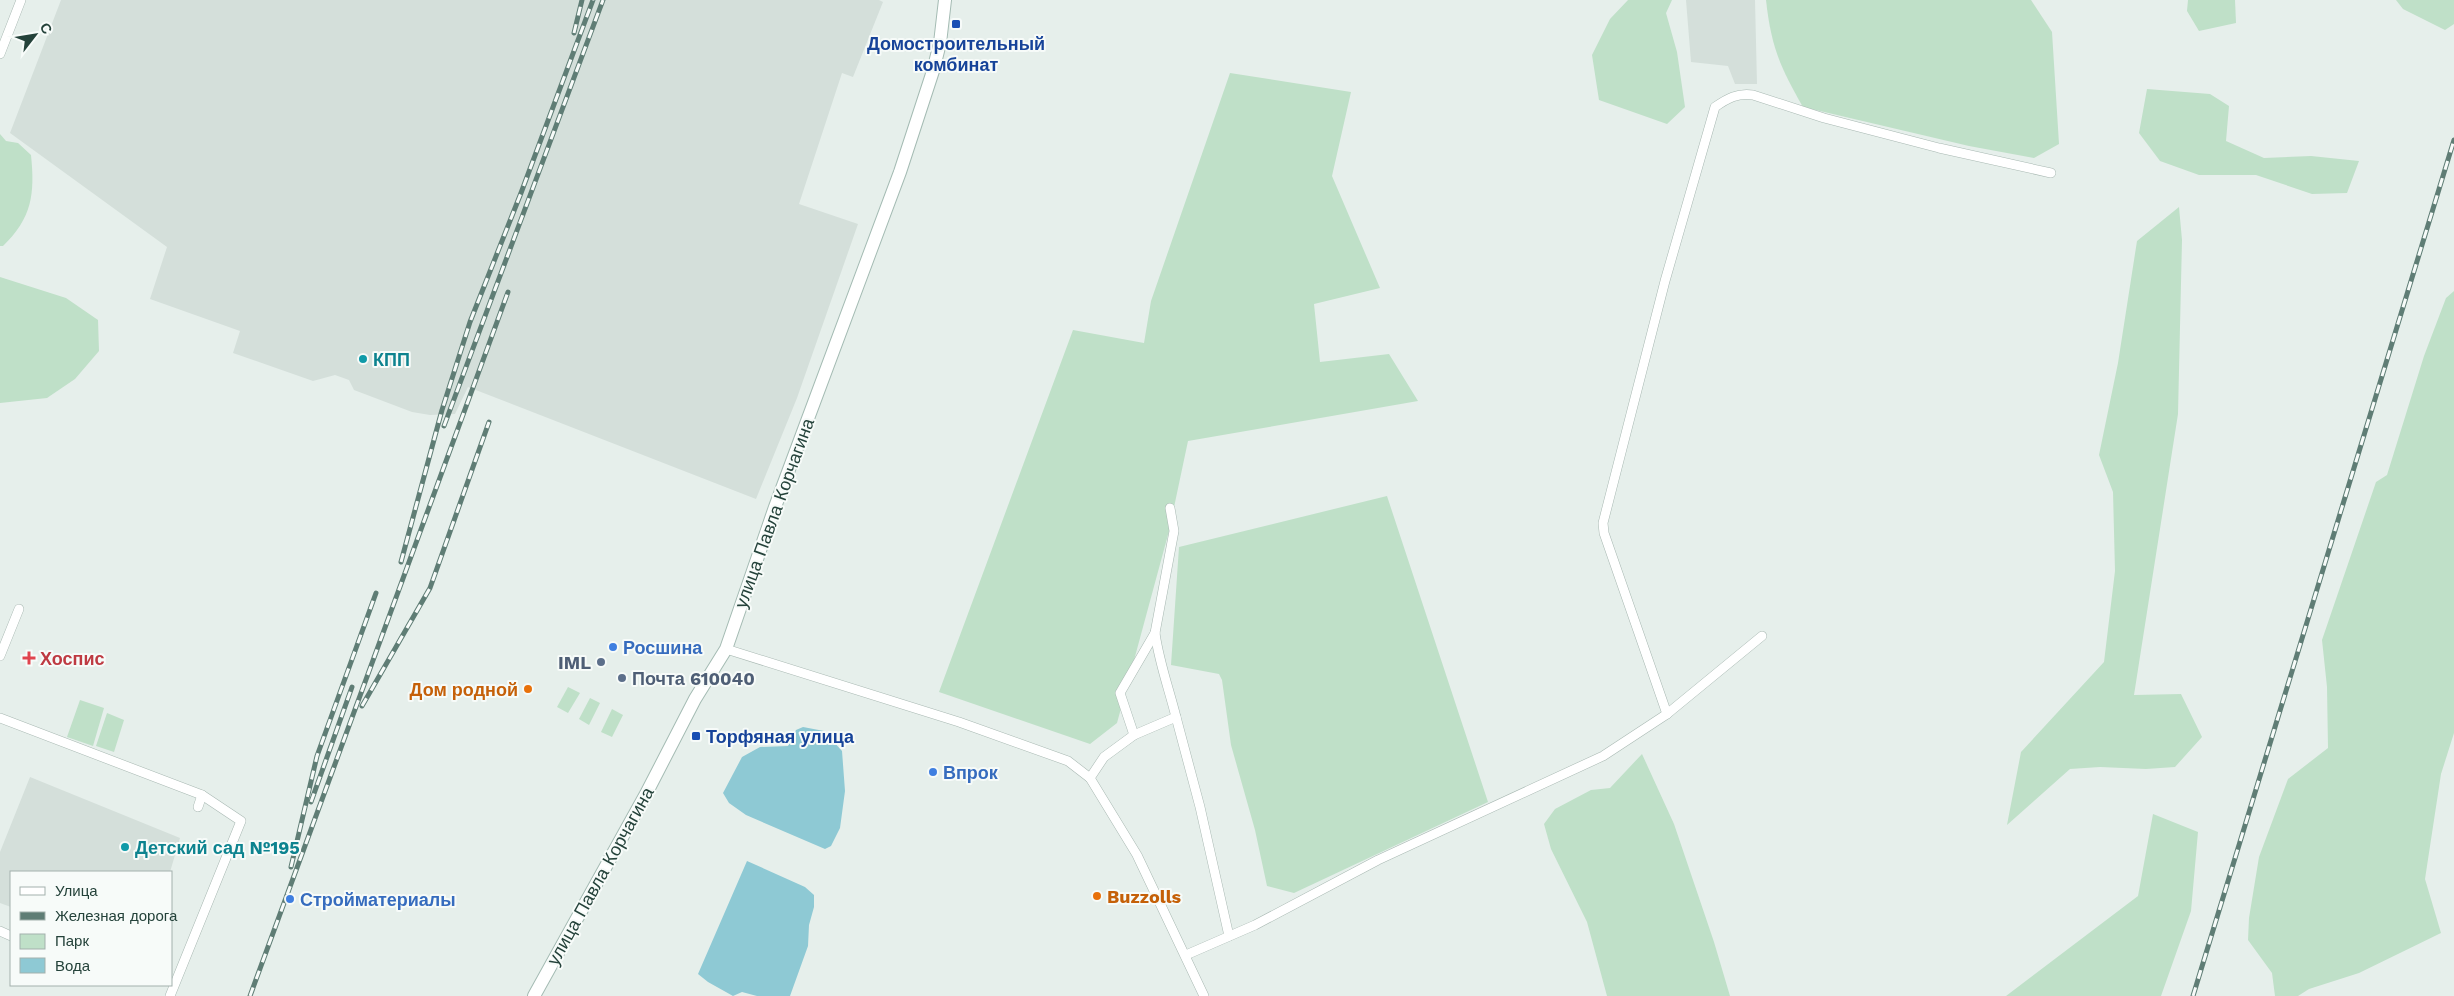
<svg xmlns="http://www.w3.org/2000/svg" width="2454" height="996" viewBox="0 0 2454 996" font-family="'Work Sans',sans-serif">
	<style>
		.built { fill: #d4dfda }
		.green { fill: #bfe0c8 }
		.water { fill: #8ec9d4 }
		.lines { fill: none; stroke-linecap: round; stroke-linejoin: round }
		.minor-casing { stroke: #a8b8b2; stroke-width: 10 }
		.secondary-casing { stroke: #a4bbb3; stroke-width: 14 }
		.minor { stroke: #fff; stroke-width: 9 }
		.secondary { stroke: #fff; stroke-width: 12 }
		.rail-casing { stroke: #5f7d75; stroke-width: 5 }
		.rail { stroke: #f7fbf9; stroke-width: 3; stroke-dasharray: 9; stroke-linecap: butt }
		.transit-dot { fill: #1a4fb4; stroke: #f7fbf9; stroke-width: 2 }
		.culture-dot { fill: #0f9aa8; stroke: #f7fbf9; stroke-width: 2 }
		.shop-dot { fill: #3f7fe0; stroke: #f7fbf9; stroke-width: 2 }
		.health-dot { fill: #e0444e; stroke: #f7fbf9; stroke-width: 2 }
		.service-dot { fill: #5c6f8a; stroke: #f7fbf9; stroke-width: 2 }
		.food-dot { fill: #e8710a; stroke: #f7fbf9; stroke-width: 2 }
		.labels { text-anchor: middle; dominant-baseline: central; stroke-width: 4; stroke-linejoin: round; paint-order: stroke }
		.transit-label { font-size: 18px; font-weight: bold; fill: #164399; stroke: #f7fbf9 }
		.culture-label { font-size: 18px; font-weight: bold; fill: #0d838f; stroke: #f7fbf9; text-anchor: start }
		.street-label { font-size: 18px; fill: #24423a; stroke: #f7fbf9 }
		.shop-label { font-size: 18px; font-weight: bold; fill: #366cbe; stroke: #f7fbf9; text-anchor: start }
		.health-label { font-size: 18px; font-weight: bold; fill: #be3a42; stroke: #f7fbf9; text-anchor: start }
		.service-label { font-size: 18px; font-weight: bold; fill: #4e5e75; stroke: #f7fbf9; text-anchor: end }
		.food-label { font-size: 18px; font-weight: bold; fill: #c56008; stroke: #f7fbf9; text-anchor: end }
	</style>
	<rect width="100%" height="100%" fill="#e6efeb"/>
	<g class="built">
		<path d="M61,0H879L883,2L853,77L842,73L799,204L858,224L797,398L756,499L468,387L455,414L430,415L412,412L354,390L349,380L335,375L313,381L233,353L240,331L150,299L167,247L10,133Z"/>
		<path d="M1686,0H1755L1757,84H1735L1728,66L1691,62Z"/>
		<path d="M30,777L180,838L170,872H11V907L0,903V852Z"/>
	</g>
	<g class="green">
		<path d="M1628,0H1672L1666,13L1677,52L1685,107L1667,124L1599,100L1592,55L1610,19Z"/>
		<path d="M1766,0H2031L2052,32L2059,144L2034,158L1969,146L1803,107C1780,67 1771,46 1766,0Z"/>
		<path d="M2188,0H2235L2236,23L2199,31L2187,11Z"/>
		<path d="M2396,0H2454V24L2445,30L2403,9Z"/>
		<path d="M1230,73L1351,92L1332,176L1380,288L1314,304L1320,362L1389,354L1418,401L1188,441L1169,531L1117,723L1090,744L939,692L1073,330L1144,343L1151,301Z"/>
		<path d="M2147,89L2210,94L2229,106L2226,141L2264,158L2311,156L2359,161L2347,193L2312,194L2256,175H2199L2160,161L2139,133Z"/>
		<path d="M0,134L6,141L18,143L31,155C35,194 32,218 3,246H0Z"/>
		<path d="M2179,207L2182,240L2178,414L2134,695L2181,694L2202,737L2175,767L2146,769L2100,767L2070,769L2007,825L2021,752L2104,662L2115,571L2113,492L2099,455L2118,363L2137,241Z"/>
		<path d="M0,277L66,298L98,320L99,351L75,379L47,398L0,403Z"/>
		<path d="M2454,291V733L2441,774L2425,879L2441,933L2359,973L2309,989L2298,996H2275L2272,973L2248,940L2249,918L2259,857L2288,779L2328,748L2327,687L2322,640L2376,482L2387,475L2424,356L2446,298Z"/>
		<path d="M1387,496L1488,802L1294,893L1267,886L1255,830L1231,745L1222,680L1219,674L1171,665L1179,547Z"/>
		<path d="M568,687L580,693L568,713L557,707Z"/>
		<path d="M590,698L600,703L589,725L579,719Z"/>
		<path d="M80,700L104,708L93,746L67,737Z"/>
		<path d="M612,709L623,715L612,737L601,732Z"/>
		<path d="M107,713L124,720L114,752L96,746Z"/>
		<path d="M1642,754L1674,824L1714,942L1730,996H1607L1587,922L1551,849L1544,824L1555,809L1591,790L1610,788Z"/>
		<path d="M2153,814L2198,832L2191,911L2161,996H2006L2138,896Z"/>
	</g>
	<g class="water">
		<path d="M803,727L824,731L842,751L845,791L840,828L831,846L825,849L746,815L729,803L723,793L742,757L760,747L788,746L796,730Z"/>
		<path d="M747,861L805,887L814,895V907L809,925L808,946L790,996H757L742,992L733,996L708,982L698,974Z"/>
	</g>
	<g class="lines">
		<g class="minor-casing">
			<g id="minor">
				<path d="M0,54L21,0"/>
				<path d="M1155,633C1159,662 1169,689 1176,717"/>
				<path d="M726,649L959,722L1068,761L1090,778L1137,855L1204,996"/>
				<path d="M0,656L19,609"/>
				<path d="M1667,714L1604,533L1603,523L1665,281L1715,107C1728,98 1737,93 1753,95L1824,118L1939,148L2051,173"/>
				<path d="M0,718L202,795L241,821L170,996"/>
				<path d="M1134,735L1120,693L1155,633L1174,531L1170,508"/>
				<path d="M1090,778L1104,757L1134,735L1176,717L1200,807L1229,936"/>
				<path d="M198,807L202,795"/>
				<path d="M0,931L11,936"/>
				<path d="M1186,955L1255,925L1378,860L1603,756L1667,714L1762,636"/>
			</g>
		</g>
		<g class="secondary-casing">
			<path id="secondary" d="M534,996L646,794L695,699L726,649L775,507L900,172L933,71L940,43L945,0"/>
		</g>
		<use href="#minor" class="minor"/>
		<use href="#secondary" class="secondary"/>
		<g class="rail-casing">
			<g id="rail">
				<path d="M574,33L582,0"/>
				<path d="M444,426L603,0"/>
				<path d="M401,562L442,410L470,322L521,193L593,0"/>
				<path d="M362,706L430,588L489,422"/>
				<path d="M311,802L352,687"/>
				<path d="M291,867L317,756L376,593"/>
				<path d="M250,996L508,292"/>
				<path d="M2193,996L2454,140"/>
			</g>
		</g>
		<use href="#rail" class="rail"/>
	</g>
	<g class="transit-dot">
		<rect x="951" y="19" width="10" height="10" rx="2.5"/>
		<rect x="691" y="731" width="10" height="10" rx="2.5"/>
	</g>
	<g class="culture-dot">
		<circle cx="363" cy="359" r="5"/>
		<circle cx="125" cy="847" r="5"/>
	</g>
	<g class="shop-dot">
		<circle cx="613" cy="647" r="5"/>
		<circle cx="933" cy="772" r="5"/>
		<circle cx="290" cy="899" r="5"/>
	</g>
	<path class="health-dot" d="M26.5 650.5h5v5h5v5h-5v5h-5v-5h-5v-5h5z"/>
	<g class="service-dot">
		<circle cx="601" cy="662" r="5"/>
		<circle cx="622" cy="678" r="5"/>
	</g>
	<g class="food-dot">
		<circle cx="528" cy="689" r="5"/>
		<circle cx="1097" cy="896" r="5"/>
	</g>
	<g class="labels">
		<g class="transit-label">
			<text x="956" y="43">Домостроительный<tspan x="956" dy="21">комбинат</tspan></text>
			<text x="706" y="736" text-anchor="start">Торфяная улица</text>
		</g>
		<g class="culture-label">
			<text x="373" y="359">КПП</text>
			<text x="135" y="847">Детский сад №195</text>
		</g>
		<g class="street-label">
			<text transform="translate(774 513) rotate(-70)">улица Павла Корчагина</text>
			<text transform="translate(600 876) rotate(-61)">улица Павла Корчагина</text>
		</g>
		<g class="shop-label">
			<text x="623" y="647">Росшина</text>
			<text x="943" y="772">Впрок</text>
			<text x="300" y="899">Стройматериалы</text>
		</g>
		<g class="health-label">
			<text x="40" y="658">Хоспис</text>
		</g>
		<g class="service-label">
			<text x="591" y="662">IML</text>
			<text x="632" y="678" text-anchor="start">Почта 610040</text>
		</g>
		<g class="food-label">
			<text x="518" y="689">Дом родной</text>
			<text x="1107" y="896" text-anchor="start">Buzzolls</text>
		</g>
	</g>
	<rect x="10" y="871" width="162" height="115" fill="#f7fbf9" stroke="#a3b1ad"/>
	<rect x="20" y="887" width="25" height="8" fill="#ffffff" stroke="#a3b1ad"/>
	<text x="55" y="896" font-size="15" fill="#24423a">Улица</text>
	<rect x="20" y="912" width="25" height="8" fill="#5f7d75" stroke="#a3b1ad"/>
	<text x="55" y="921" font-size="15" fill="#24423a">Железная дорога</text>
	<rect x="20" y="934" width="25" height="15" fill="#bfe0c8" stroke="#a3b1ad"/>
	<text x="55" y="946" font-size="15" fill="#24423a">Парк</text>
	<rect x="20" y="958" width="25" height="15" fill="#8ec9d4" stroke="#a3b1ad"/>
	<text x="55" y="971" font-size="15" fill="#24423a">Вода</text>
	<g transform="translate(35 35) rotate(59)" stroke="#f7fbf9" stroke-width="4" paint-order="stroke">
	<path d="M0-4L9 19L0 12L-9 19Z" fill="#24423a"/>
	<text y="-8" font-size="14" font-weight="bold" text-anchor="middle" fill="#24423a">С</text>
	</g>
</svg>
